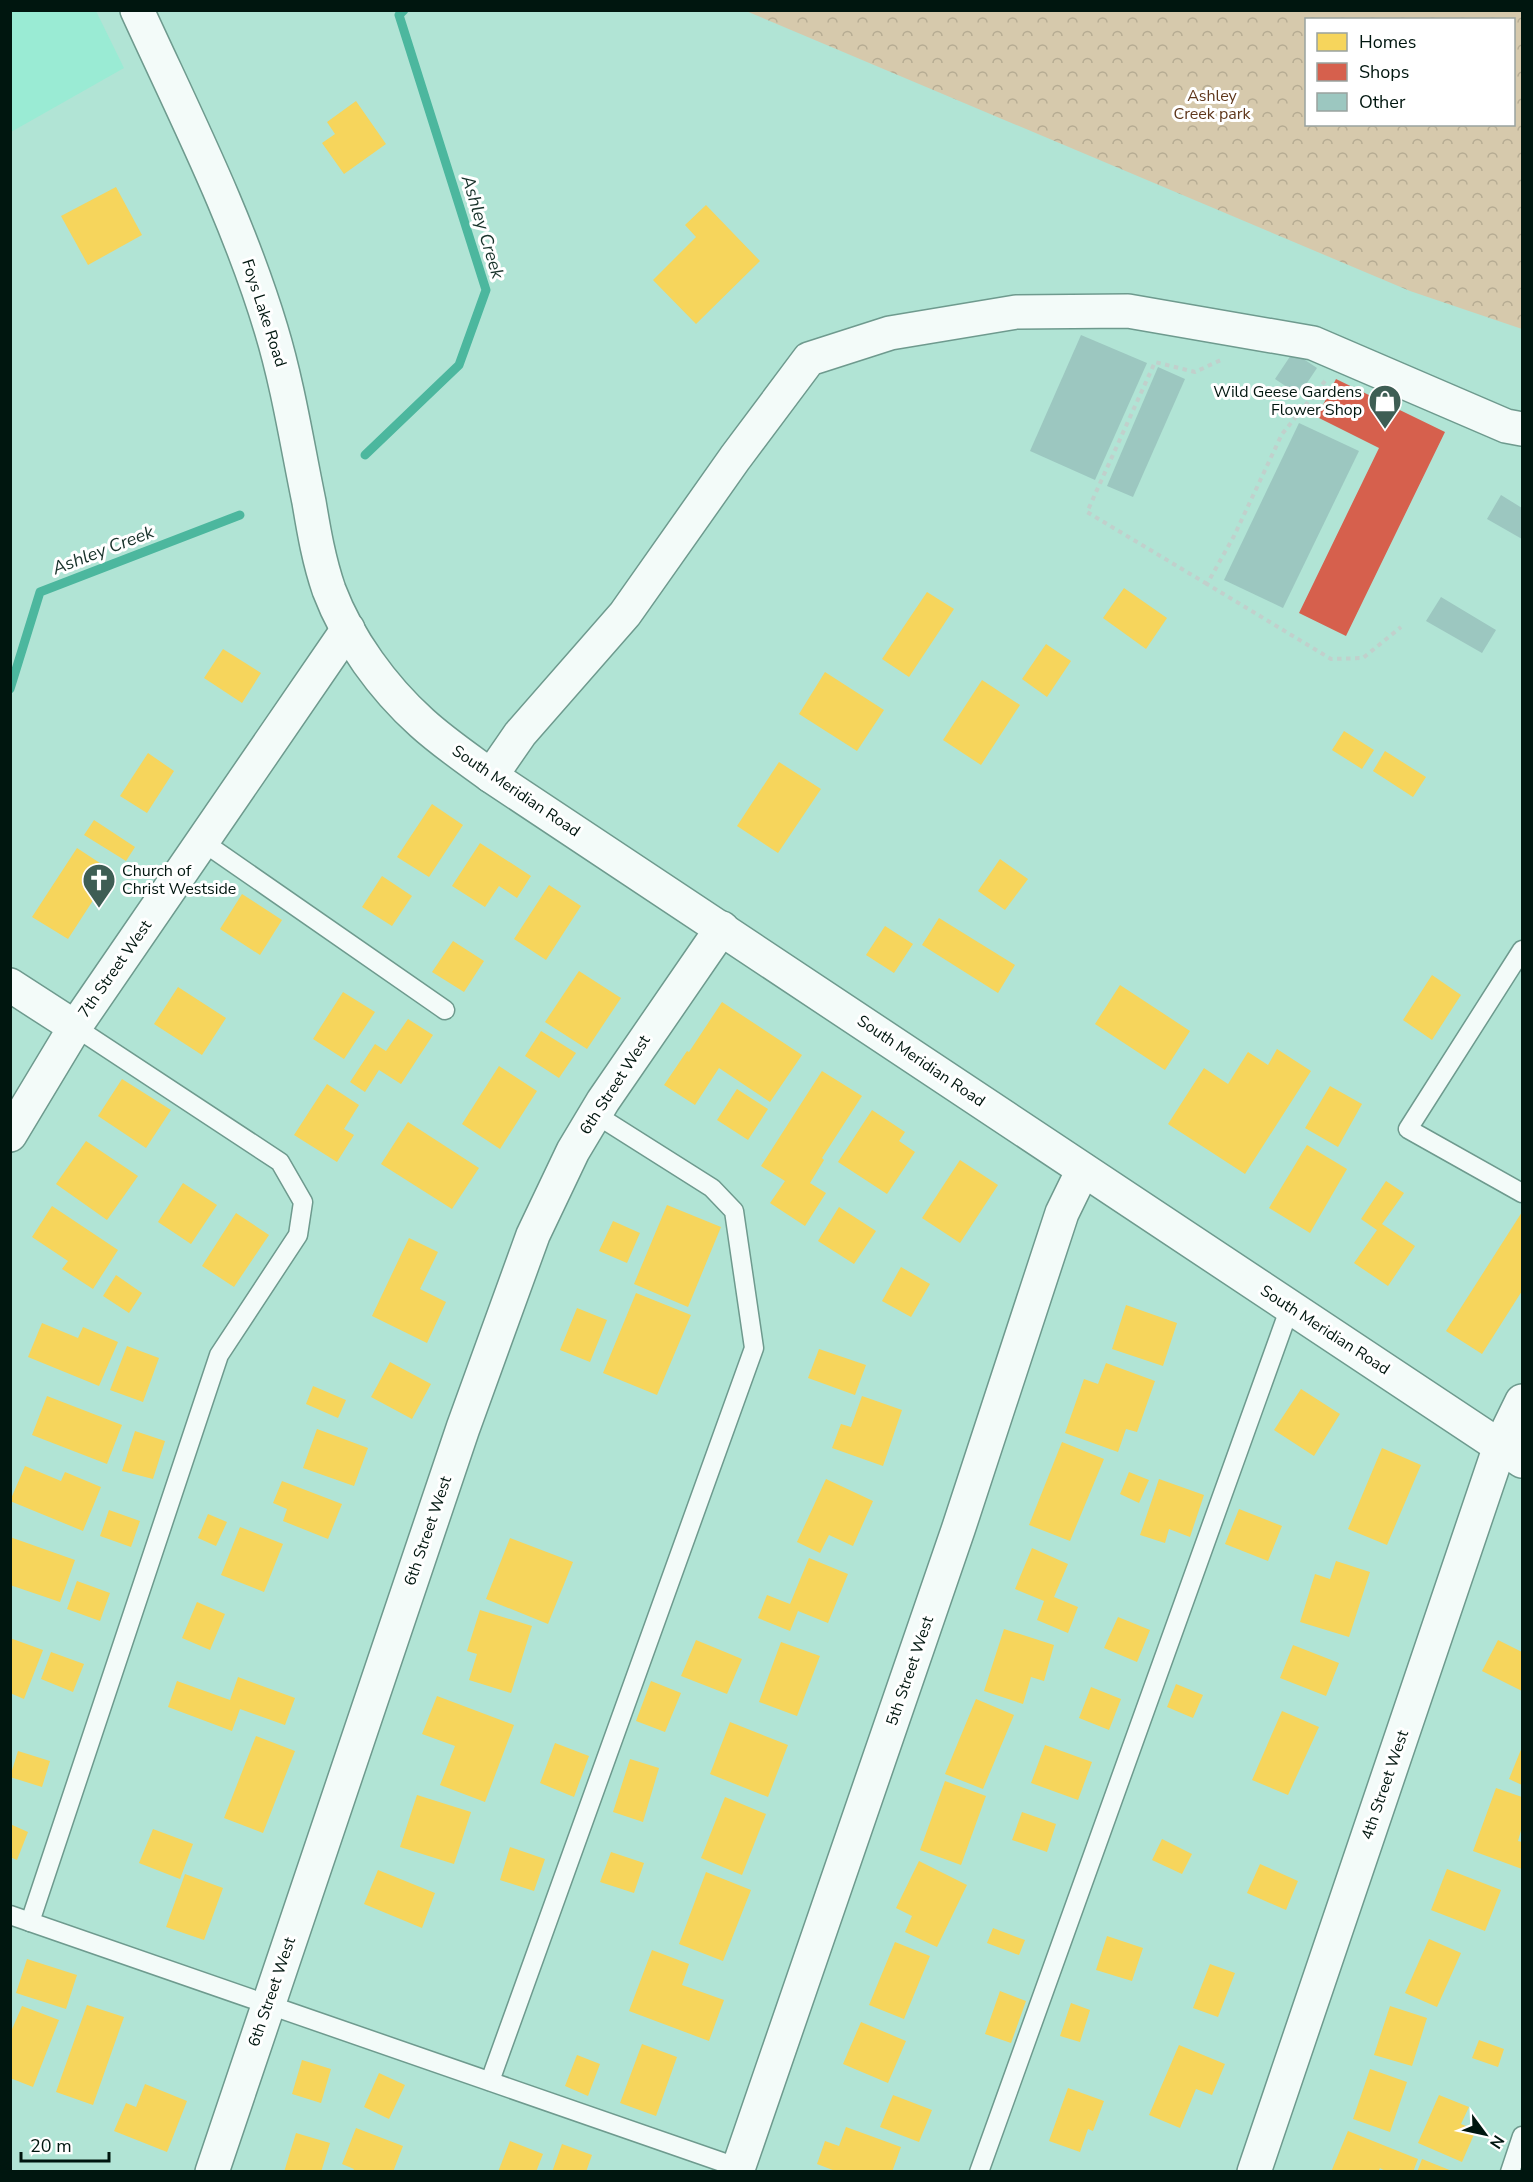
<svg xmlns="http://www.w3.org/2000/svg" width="1533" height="2182" viewBox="0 0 1533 2182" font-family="'Nunito Sans',sans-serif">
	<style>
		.built { fill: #9aebd4 }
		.park { fill: url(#park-crowns); fill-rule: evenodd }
		.homes { fill: #f6d55c }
		.shops { fill: #d6604d }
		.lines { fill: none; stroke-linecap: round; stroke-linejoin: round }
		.stream { stroke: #4cb79e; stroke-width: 9 }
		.building { fill: #9cc7c0 }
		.lane-casing { stroke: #6e9a8e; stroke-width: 21 }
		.street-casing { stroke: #6e9a8e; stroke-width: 36 }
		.secondary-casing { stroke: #6e9a8e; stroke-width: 36 }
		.path { stroke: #c1d0cc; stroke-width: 4; stroke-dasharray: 4.5 4.5; stroke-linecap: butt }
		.lane { stroke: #f3fbf9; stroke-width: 18 }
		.street { stroke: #f3fbf9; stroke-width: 33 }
		.secondary { stroke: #f3fbf9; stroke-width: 33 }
		.labels { text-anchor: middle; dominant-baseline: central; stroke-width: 6; stroke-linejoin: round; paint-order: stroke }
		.park-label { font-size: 16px; fill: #5f371c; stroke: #fff }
		.street-label { font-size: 16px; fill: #00160f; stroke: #fff }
		.poi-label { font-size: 16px; fill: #00160f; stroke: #fff; text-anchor: end }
		.water-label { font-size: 18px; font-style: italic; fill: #18322a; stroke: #fff }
	</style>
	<defs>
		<pattern id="park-crowns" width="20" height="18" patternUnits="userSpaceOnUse" patternTransform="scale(1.5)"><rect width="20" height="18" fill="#d6c9ac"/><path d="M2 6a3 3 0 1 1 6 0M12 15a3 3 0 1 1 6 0" fill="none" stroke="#b6ac93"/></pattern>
	</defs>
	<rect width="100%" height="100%" fill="#b1e4d5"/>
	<path class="built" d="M11,10L96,11L124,68L11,132Z"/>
	<path class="park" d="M746,11H1522V329L1410,291ZM1306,20H1514V124H1306Z"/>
	<g class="homes">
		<path d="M356,101L386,144L344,174L322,143L335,134L327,122Z"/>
		<path d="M116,187L142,235L88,265L61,216Z"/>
		<path d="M706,205L760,261L696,324L653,280L696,237L685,225Z"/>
		<path d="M1124,588L1167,618L1146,649L1103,618Z"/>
		<path d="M927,592L954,609L909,677L882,659Z"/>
		<path d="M1046,644L1071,661L1047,697L1022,679Z"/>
		<path d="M223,649L261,673L242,703L204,678Z"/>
		<path d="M825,672L884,710L857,751L799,714Z"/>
		<path d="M982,680L1020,705L981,765L943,740Z"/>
		<path d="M1344,731L1374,750L1362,769L1332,750Z"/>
		<path d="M1385,751L1426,777L1413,797L1373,771Z"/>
		<path d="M148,753L174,771L147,813L120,796Z"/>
		<path d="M779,762L821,789L778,853L737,826Z"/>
		<path d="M432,804L463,825L429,877L397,857Z"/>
		<path d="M94,820L135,847L126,861L84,835Z"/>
		<path d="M480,843L531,876L517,898L499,886L485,907L452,886Z"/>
		<path d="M77,848L112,871L68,939L32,917Z"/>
		<path d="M1000,859L1028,879L1005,910L978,891Z"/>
		<path d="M382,876L412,896L392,926L362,907Z"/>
		<path d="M549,885L581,906L546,960L514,939Z"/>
		<path d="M242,894L282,920L260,955L220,929Z"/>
		<path d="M939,918L1015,965L998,993L922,945Z"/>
		<path d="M885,926L913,944L894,973L866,955Z"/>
		<path d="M453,941L484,961L464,992L432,972Z"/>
		<path d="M579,971L621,998L587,1049L545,1022Z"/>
		<path d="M1432,975L1461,995L1432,1040L1403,1020Z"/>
		<path d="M1120,985L1190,1031L1165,1070L1095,1024Z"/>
		<path d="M178,987L226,1018L202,1055L154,1024Z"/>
		<path d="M343,992L375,1012L344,1059L313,1039Z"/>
		<path d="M722,1002L802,1055L770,1102L719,1068L695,1105L664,1085L687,1051L689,1052Z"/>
		<path d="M408,1019L433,1035L401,1084L379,1070L365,1092L350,1082L375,1044L386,1051Z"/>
		<path d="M541,1031L576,1053L559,1078L525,1056Z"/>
		<path d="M1277,1049L1311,1071L1245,1174L1168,1124L1204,1068L1228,1084L1248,1052L1268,1065Z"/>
		<path d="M499,1066L537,1091L500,1149L462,1124Z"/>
		<path d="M822,1071L862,1096L822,1158L824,1160L810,1183L826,1193L805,1226L770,1203L785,1181L761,1166Z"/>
		<path d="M122,1079L171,1110L146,1148L98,1116Z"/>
		<path d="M327,1084L359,1105L344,1129L354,1135L337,1162L294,1135Z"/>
		<path d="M1330,1086L1362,1104L1338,1147L1305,1128Z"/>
		<path d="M737,1089L768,1109L748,1140L717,1120Z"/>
		<path d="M872,1110L905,1132L899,1141L915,1152L887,1194L838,1162Z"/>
		<path d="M408,1122L479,1168L452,1209L381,1164Z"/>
		<path d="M86,1141L138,1176L107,1220L56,1184Z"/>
		<path d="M1307,1145L1347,1169L1310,1233L1269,1208Z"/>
		<path d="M960,1160L998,1185L960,1243L922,1218Z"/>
		<path d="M1386,1181L1404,1193L1382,1224L1415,1246L1388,1286L1354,1263L1377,1230L1361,1219Z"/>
		<path d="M183,1183L217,1205L191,1244L158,1222Z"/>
		<path d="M667,1205L721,1227L688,1307L634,1284Z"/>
		<path d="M52,1206L118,1250L93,1289L62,1269L68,1261L32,1237Z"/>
		<path d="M839,1207L876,1231L854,1264L818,1241Z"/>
		<path d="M1522,1212V1291L1482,1354L1446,1331Z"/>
		<path d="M236,1213L269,1235L234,1287L202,1266Z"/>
		<path d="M613,1221L640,1233L627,1263L599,1251Z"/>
		<path d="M409,1238L438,1252L420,1289L446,1302L427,1343L372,1316Z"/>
		<path d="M901,1267L930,1284L911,1317L882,1301Z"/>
		<path d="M116,1275L142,1293L129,1313L103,1296Z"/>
		<path d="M636,1293L691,1315L657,1395L603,1373Z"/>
		<path d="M1126,1305L1177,1323L1163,1366L1112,1349Z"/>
		<path d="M577,1308L607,1320L590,1362L560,1350Z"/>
		<path d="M42,1323L78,1338L83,1327L118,1342L99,1386L28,1357Z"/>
		<path d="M127,1346L159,1358L143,1402L110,1390Z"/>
		<path d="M819,1349L866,1365L855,1395L808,1378Z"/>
		<path d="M390,1362L431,1384L412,1419L371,1397Z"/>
		<path d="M1106,1363L1155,1381L1137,1432L1126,1429L1118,1452L1065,1433L1084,1379L1098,1384Z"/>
		<path d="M313,1386L346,1400L338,1418L306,1404Z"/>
		<path d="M1301,1389L1340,1414L1314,1456L1274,1430Z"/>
		<path d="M47,1396L122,1425L107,1464L32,1435Z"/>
		<path d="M862,1396L902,1410L883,1466L832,1448L841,1424L851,1427Z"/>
		<path d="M317,1429L368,1448L354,1486L303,1468Z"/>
		<path d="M135,1431L165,1441L153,1479L122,1471Z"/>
		<path d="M1062,1442L1104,1459L1070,1541L1029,1525Z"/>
		<path d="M1382,1448L1421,1465L1387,1545L1348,1529Z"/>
		<path d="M25,1466L61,1481L65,1472L101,1487L83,1531L10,1501Z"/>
		<path d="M1129,1472L1149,1480L1139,1503L1120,1494Z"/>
		<path d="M826,1479L873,1501L853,1546L829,1535L820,1553L797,1542Z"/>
		<path d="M1159,1479L1204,1495L1190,1537L1169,1529L1165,1543L1140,1535Z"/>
		<path d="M282,1481L342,1504L328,1539L283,1521L287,1509L273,1503Z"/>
		<path d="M1239,1509L1282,1526L1268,1561L1225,1544Z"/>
		<path d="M109,1510L140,1521L131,1547L100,1536Z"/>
		<path d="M208,1514L227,1522L216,1546L198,1538Z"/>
		<path d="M240,1527L283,1544L264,1592L221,1575Z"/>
		<path d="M10,1537L75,1560L60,1602L10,1585Z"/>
		<path d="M510,1538L573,1562L548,1624L486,1599Z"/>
		<path d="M1032,1548L1068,1564L1054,1597L1078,1607L1068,1633L1037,1620L1044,1601L1015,1589Z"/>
		<path d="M809,1558L848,1574L828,1623L798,1611L790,1631L758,1618L767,1595L790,1604Z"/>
		<path d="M1336,1561L1370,1572L1349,1637L1300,1622L1315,1574L1330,1579Z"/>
		<path d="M77,1581L110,1593L100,1621L67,1609Z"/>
		<path d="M197,1602L225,1614L210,1650L182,1638Z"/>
		<path d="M480,1610L532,1626L511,1693L469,1680L477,1654L467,1651Z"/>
		<path d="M1118,1617L1150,1630L1137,1662L1104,1648Z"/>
		<path d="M1004,1629L1054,1645L1044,1681L1031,1677L1023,1704L984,1691Z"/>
		<path d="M10,1638L43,1650L24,1699L10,1693Z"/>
		<path d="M696,1640L742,1659L727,1694L681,1676Z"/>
		<path d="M1498,1640L1522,1652V1691L1482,1671Z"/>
		<path d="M781,1642L820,1656L797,1716L759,1702Z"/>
		<path d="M1293,1645L1339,1663L1326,1696L1280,1678Z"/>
		<path d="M51,1652L84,1664L73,1692L41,1679Z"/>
		<path d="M238,1677L295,1698L285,1725L240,1709L232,1731L168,1707L177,1681L230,1700Z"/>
		<path d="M651,1681L681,1693L665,1732L636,1721Z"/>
		<path d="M1176,1684L1203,1695L1193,1718L1167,1707Z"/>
		<path d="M1091,1687L1121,1699L1109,1730L1079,1718Z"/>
		<path d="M437,1696L514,1725L485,1802L440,1785L455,1746L422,1734Z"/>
		<path d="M976,1699L1014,1715L983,1789L945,1774Z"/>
		<path d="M1282,1711L1319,1727L1288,1795L1252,1780Z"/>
		<path d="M730,1722L788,1745L768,1797L710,1774Z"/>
		<path d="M256,1736L295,1751L263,1833L224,1818Z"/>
		<path d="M555,1743L589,1756L574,1797L540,1783Z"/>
		<path d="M1045,1745L1092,1762L1078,1800L1031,1783Z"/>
		<path d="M1522,1747V1785L1509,1779Z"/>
		<path d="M18,1751L50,1761L42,1787L10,1777Z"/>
		<path d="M630,1759L659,1768L643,1822L613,1812Z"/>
		<path d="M945,1781L986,1796L961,1865L920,1850Z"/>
		<path d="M1496,1788L1522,1797V1827L1518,1841L1522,1842V1869L1473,1851Z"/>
		<path d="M417,1795L471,1812L454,1864L400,1847Z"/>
		<path d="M725,1797L766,1814L742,1875L701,1858Z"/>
		<path d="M1022,1812L1056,1824L1047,1852L1012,1840Z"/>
		<path d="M10,1824L28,1832L17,1860L10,1857Z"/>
		<path d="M153,1829L193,1844L180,1879L139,1863Z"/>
		<path d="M1162,1839L1192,1854L1182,1874L1152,1860Z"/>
		<path d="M510,1847L545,1859L534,1891L500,1880Z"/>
		<path d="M611,1852L644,1863L634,1893L600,1882Z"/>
		<path d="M919,1861L967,1885L937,1947L905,1932L912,1916L896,1908Z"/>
		<path d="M1260,1864L1298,1881L1286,1910L1247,1893Z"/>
		<path d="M1447,1869L1501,1890L1485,1931L1431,1910Z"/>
		<path d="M378,1870L435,1893L422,1928L364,1904Z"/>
		<path d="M706,1872L751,1890L723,1961L679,1944Z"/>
		<path d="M185,1874L223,1888L204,1940L166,1927Z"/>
		<path d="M993,1928L1025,1940L1019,1955L987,1943Z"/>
		<path d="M1107,1936L1143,1948L1132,1981L1096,1970Z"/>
		<path d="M1429,1939L1461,1953L1437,2007L1405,1993Z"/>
		<path d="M895,1942L930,1956L904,2019L869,2005Z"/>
		<path d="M652,1950L689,1964L682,1985L724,2000L709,2041L629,2011Z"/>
		<path d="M27,1959L77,1975L66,2009L16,1993Z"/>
		<path d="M1210,1964L1235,1973L1218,2017L1193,2008Z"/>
		<path d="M1000,1991L1026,2001L1011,2043L985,2034Z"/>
		<path d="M1071,2003L1090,2010L1080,2042L1060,2036Z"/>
		<path d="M87,2005L124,2017L93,2105L56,2092Z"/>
		<path d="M22,2006L59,2020L33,2087L10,2078V2034Z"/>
		<path d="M1390,2006L1427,2018L1412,2066L1374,2055Z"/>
		<path d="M861,2022L906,2041L888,2083L843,2064Z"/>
		<path d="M1479,2040L1504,2049L1498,2067L1472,2058Z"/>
		<path d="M642,2044L677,2057L656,2116L620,2103Z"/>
		<path d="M1179,2045L1225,2064L1212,2095L1196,2089L1180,2128L1149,2115Z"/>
		<path d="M577,2055L600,2064L588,2096L565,2086Z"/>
		<path d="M302,2060L331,2069L321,2103L292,2094Z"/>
		<path d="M1370,2069L1407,2082L1390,2132L1353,2119Z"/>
		<path d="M379,2073L405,2085L389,2119L364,2107Z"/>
		<path d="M145,2084L187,2101L167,2152L114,2131L126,2103L136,2107Z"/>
		<path d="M1068,2088L1104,2101L1093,2131L1088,2129L1080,2152L1049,2141Z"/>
		<path d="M893,2095L932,2110L919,2142L880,2127Z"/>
		<path d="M1439,2095L1469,2107L1461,2124L1476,2130L1462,2162L1418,2143Z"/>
		<path d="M846,2127L901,2147L892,2172H838L817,2164L825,2141L839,2146Z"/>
		<path d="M356,2128L403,2146L393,2172H352L354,2169L342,2164Z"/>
		<path d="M1348,2131L1418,2159L1413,2172H1387L1380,2168L1378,2172H1331Z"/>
		<path d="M296,2133L330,2143L321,2172H284Z"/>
		<path d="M510,2141L543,2154L536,2172H498Z"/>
		<path d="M562,2144L592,2155L586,2172H552Z"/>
		<path d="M1422,2159L1452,2171V2172H1417Z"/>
	</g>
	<path class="shops" d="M1336,379L1445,432L1346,636L1299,613L1379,448L1317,417Z"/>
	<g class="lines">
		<g class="stream">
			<path d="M365,455L459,365L486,290L399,15L404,10"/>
			<path d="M10,689L40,592L240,515"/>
		</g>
	</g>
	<g class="building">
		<path d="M1081,335L1147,363L1095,480L1030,451Z"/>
		<path d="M1293,352L1317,368L1299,395L1275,379Z"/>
		<path d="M1158,367L1185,379L1133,497L1107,486Z"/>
		<path d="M1299,423L1359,451L1283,608L1224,580Z"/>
		<path d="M1501,495L1522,508V539L1487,519Z"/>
		<path d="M1441,597L1496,630L1482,653L1426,621Z"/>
	</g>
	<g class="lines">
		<g class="lane-casing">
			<g id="lane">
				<path d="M203,842L445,1010"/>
				<path d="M1522,950L1408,1129L1522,1193"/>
				<path d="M10,1915L745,2170"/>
				<path d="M30,1922L219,1355L298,1235L303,1202L280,1162L75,1027"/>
				<path d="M490,2081L754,1348L734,1211L712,1188L595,1114"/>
				<path d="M979,2172L1290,1307"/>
				<path d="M1510,2172L1522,2136"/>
			</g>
		</g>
		<g class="street-casing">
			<g id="street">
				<path d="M491,776L520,734L625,614L735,458L809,359L890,333L1016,312L1128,311L1313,343L1506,426L1522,429"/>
				<path d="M10,985L75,1027"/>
				<path d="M212,2172L463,1428L533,1235L573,1151L603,1101L722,928"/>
				<path d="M737,2172L958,1530L1062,1213L1083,1170"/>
				<path d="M1254,2172L1500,1446L1522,1401"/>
			</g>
		</g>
		<g class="secondary-casing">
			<g id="secondary">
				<path d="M137,10C185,115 238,219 271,329C288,385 297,444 309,502C314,532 319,561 329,590C348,640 383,688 422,723C444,743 468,759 491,776L1522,1461"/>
				<path d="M10,1135L75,1027L348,629"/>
			</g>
		</g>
		<g class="path">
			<path d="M1325,381L1282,434L1234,536L1207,584L1331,659L1363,658L1401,627"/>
			<path d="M1207,584L1087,512L1155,362L1195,372L1223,359"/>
		</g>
		<use href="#lane" class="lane"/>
		<use href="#street" class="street"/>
		<use href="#secondary" class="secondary"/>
	</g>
	<defs>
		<g id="shop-pin" transform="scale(1.725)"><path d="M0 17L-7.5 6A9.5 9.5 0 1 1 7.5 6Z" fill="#3e5e54" stroke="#fff"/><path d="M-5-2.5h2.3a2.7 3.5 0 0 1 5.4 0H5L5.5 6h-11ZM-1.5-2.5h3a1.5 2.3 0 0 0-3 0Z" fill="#fff"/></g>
		<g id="church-pin" transform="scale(1.725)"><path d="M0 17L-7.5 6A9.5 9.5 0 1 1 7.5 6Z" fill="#3e5e54" stroke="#fff"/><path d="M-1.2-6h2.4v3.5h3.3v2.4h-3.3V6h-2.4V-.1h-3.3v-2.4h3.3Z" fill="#fff"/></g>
	</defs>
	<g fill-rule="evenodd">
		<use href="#shop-pin" x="1385" y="401"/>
		<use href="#church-pin" x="99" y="880"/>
	</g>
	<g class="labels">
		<g class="park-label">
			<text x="1212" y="96">Ashley<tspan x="1212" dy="18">Creek park</tspan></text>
		</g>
		<g class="street-label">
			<text transform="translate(264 313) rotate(72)">Foys Lake Road</text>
			<text transform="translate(516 791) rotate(34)">South Meridian Road</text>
			<text transform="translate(115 969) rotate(-55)">7th Street West</text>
			<text transform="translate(921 1061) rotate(34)">South Meridian Road</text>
			<text transform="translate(615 1085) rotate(-57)">6th Street West</text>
			<text transform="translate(1325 1330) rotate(33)">South Meridian Road</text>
			<text transform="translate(428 1531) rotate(-71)">6th Street West</text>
			<text transform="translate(910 1671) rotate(-71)">5th Street West</text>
			<text transform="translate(1385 1785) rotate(-71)">4th Street West</text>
			<text transform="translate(272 1992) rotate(-71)">6th Street West</text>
		</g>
		<g class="poi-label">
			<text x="1362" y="392">Wild Geese Gardens<tspan x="1362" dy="18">Flower Shop</tspan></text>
			<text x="122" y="871" text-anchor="start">Church of<tspan x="122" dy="18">Christ Westside</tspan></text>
		</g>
		<g class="water-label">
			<text transform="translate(483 227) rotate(73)">Ashley Creek</text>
			<text transform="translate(103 550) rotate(-21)">Ashley Creek</text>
		</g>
	</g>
	<rect width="1533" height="2182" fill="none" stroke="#00160f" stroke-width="24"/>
	<rect x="1305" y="18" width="210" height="108" fill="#ffffff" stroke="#99a29f" stroke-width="1.5"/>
	<rect x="1317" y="33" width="30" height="18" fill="#f6d55c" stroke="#99a29f" stroke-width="1.5"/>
	<text x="1359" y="48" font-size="18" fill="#00160f">Homes</text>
	<rect x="1317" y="63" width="30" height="18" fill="#d6604d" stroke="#99a29f" stroke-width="1.5"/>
	<text x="1359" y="78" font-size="18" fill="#00160f">Shops</text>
	<rect x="1317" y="93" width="30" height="18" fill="#9cc7c0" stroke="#99a29f" stroke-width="1.5"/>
	<text x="1359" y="108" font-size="18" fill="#00160f">Other</text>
	<g transform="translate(1485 2134) rotate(123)" stroke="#ffffff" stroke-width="4.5" paint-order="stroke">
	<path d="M0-4.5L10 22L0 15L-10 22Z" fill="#00160f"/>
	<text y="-9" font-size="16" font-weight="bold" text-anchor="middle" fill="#00160f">N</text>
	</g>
	<path d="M21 2152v9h88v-9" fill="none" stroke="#00160f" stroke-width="3"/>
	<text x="30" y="2152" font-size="18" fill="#00160f" stroke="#ffffff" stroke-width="4.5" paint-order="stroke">20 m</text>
</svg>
